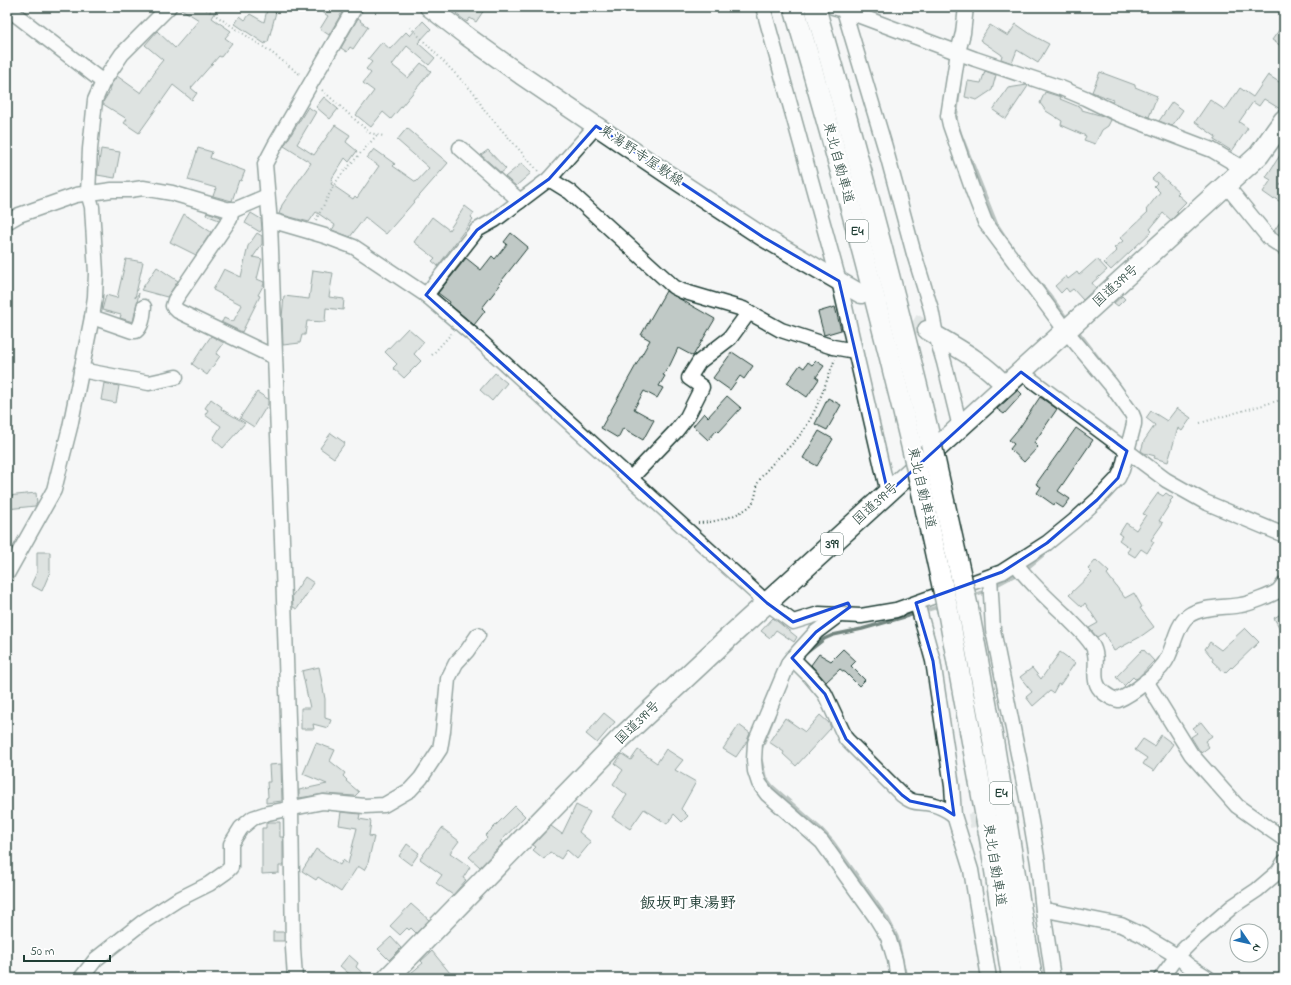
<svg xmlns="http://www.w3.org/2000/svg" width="1291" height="985" viewBox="0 0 1291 985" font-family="'Indie Flower','Klee One',sans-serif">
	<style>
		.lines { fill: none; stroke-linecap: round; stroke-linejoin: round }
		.stream { stroke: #72857f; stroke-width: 3.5 }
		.building { fill: #c0c9c6; stroke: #1f3d34 }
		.minor-tunnel { stroke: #cbd2d0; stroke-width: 14; stroke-dasharray: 14 7; stroke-linecap: butt }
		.major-tunnel { stroke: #cbd2d0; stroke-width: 18; stroke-dasharray: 18 9; stroke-linecap: butt }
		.minor-casing { stroke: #1f3d34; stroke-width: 17 }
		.major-casing { stroke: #1f3d34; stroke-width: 21 }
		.highway-casing { stroke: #1f3d34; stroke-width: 23 }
		.path { stroke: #1f3d34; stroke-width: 2; stroke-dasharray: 1 3; stroke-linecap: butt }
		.minor { stroke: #fff; stroke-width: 14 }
		.major { stroke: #fff; stroke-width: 18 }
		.highway { stroke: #fff; stroke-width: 20 }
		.highway-bridge-casing { stroke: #1f3d34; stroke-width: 23; stroke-linecap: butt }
		.highway-bridge { stroke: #fff; stroke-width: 20 }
		.marked { fill: none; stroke: #1d4ed8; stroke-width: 3; stroke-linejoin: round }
		.labels { text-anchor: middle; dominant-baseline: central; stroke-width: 4; stroke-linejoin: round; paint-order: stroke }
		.shield { fill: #fff; stroke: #627771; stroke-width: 1 }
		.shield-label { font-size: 13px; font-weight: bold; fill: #1f3d34 }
		.street-label { font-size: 14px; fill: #1f3d34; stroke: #fff }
		.quarter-label { font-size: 16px; font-weight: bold; fill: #1f3d34; stroke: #fff }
	</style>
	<rect width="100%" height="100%" fill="#f6f7f7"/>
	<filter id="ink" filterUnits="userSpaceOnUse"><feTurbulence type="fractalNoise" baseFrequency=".025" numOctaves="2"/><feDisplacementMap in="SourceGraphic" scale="8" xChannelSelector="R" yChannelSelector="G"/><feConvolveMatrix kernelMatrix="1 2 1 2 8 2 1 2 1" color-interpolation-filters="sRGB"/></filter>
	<g filter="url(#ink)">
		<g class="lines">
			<g class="stream">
				<path d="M960,82L956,119L961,135L996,223L1011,246"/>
				<path d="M1029,270L1049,294L1065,316"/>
				<path d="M1077,330L1110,373"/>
				<path d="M1100,507L1112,494"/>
				<path d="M1025,570L1077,527"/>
				<path d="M993,587L1019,573"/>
				<path d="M971,596L988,590"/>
				<path d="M924,611L941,606"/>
				<path d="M806,653L824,639L833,635L862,629L918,613"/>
				<path d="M761,749L774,716"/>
				<path d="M761,760L765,777L772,786L821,829L833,842L888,919L897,937L906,978"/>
			</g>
		</g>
		<g class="building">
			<path d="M178,7H219L212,18L231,31L225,38L232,43L221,57L219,56L191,88L197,93L192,100L173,85L139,133L124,123L127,119L103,104V102L110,91L109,90L110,86L117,76L141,93L155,72L154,71L163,60L145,45L157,31L175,48L199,20Z"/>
			<path d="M315,7H342L344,9L329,35L320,29L328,16Z"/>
			<path d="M461,7H486L476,22L470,18L467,22L456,14Z"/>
			<path d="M267,10L276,12L268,42H266L265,44L235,24L240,16L245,20L250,14L264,22Z"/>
			<path d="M358,18L361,20L360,21L368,27L353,49L350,47L347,52L341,48Z"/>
			<path d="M423,21L431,29L418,43L435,58L429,65L407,46L392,65L408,78L421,63L431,71L391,119L383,112L371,127L356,115L374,91L363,83L371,73L366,69L372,62L368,59L382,42L390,49L406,32L410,36Z"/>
			<path d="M1284,23V48L1272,40Z"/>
			<path d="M1016,24L1032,35L1049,44L1038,63L1017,50L1012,63L1001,59L1002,55L980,40L990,25L1008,36Z"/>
			<path d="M985,71L996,75L992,90L977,100L965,97L968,81L981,83Z"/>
			<path d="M1100,72L1135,85V87L1157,96L1149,117L1121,106L1112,102L1113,100L1092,92Z"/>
			<path d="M1268,75L1284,85V109H1280L1264,99L1259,106L1253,102L1239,122L1248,128L1232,151L1214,140L1216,137L1195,122L1210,100L1225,110L1240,88L1253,97Z"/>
			<path d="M1027,85L1028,86L1006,119L993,110L1008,88Z"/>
			<path d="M1045,92L1061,97L1060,99L1082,108V110L1103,116L1111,120L1108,126L1102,130L1095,144L1084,140L1086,136L1061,125L1062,121L1046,111L1040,103Z"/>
			<path d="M324,97L338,109L330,119L316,107Z"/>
			<path d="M1172,102L1183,110L1172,126L1159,121Z"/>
			<path d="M308,107L316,112L297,144L314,155L335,125L350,135L346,142L357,151L349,162L345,158L331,180L333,181L331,184L353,199L355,196L357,198L379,166L367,158L374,149L395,164L393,166L416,182L429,168L397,140L407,128L448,163L386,234L365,217L350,237L332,230L335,225L316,212L309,222L279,214L282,205L311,163L284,146Z"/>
			<path d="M198,148L212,152L210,158L245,171L241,181L239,180L232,201L213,196L216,188L188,180Z"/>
			<path d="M101,149L120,152L115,178L97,175Z"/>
			<path d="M1284,149V180L1280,185L1284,188V204L1274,198L1273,199L1263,192L1271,180L1266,177Z"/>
			<path d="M488,150L506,169L501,173L481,155Z"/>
			<path d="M522,163L531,173L516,186L505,177Z"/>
			<path d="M1158,173L1179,192L1177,194L1186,202L1176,212L1178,213L1171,220L1163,213L1150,229L1152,231L1111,270L1104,263L1117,251L1114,248L1123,241L1120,238L1148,212L1146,210L1160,192L1154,186L1157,183L1152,179Z"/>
			<path d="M465,206L474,213L471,217L473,219L438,266L432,261L435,258L414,242L432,217L449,230Z"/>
			<path d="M207,212L221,217L219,220L206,215Z"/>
			<path d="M251,213L261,219L262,229L260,232L245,223Z"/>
			<path d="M184,214L211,232L196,255L170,242Z"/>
			<path d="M1284,216V238L1274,231Z"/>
			<path d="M257,233L262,236V244L253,257L262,259L257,279L264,282V284L258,295L260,296L242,332L221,322H222L224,318L233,322L242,305L213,290L224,269L241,277L248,246Z"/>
			<path d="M511,233L528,247L499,284L500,285L482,308L485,311L474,325L449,304L450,302L438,293L466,258L481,270L492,256L495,259L507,244L504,242Z"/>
			<path d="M126,259L143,262L135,298L139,293L133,322L120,318L121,315L102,310L106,295L117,298Z"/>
			<path d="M1097,259L1107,270L1092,283L1096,288L1083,300L1073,289L1069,292L1066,288L1061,293L1055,286L1066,276L1068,279L1077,272L1079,275Z"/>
			<path d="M157,267L178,281L167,297L141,290Z"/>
			<path d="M313,270L333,273L329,297L344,299L343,310L326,308L325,322L307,321L305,335H302L300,343L283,345L282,317L284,296L309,299Z"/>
			<path d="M666,291L715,319L693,356L678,348L670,365L663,375L665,376L659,386L663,388L657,398L644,391L634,409L654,420L643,440L623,428L618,438L601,428L650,340L641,335Z"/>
			<path d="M1122,296L1125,299L1118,306L1114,303Z"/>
			<path d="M835,307L841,330L824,335L818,312Z"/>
			<path d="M408,328L424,342L414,354L421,361L404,378L393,368L397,364L385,352Z"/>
			<path d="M211,336L224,343L216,354L220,356L207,375L192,364Z"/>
			<path d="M732,352L753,366L744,379L740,376L730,390L713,378Z"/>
			<path d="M816,361L824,366L816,377L819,379L807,397L787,383L800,365L804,368L808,362L812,365Z"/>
			<path d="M495,373L507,383L492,401L480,390Z"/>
			<path d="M104,383L119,386L116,403L101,400Z"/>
			<path d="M1018,390L1022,394L1004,414L997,409Z"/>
			<path d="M257,392L268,399V404L254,427L240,418Z"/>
			<path d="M727,396L741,408L719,432L717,430L708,440L693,426L704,413L708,417Z"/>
			<path d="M1040,397L1057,409L1034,443L1038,447L1024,462L1010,449L1014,444L1009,440L1020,427Z"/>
			<path d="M828,398L841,405L827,430L815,424Z"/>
			<path d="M211,399L222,407L221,409L245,423L223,448L213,439L221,426L205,415L208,410L205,408Z"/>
			<path d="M1177,408L1191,418L1182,431L1178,428L1168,462L1154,458L1155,456L1144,453L1141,451L1144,441L1155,425L1146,418L1151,411L1167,421Z"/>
			<path d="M1076,428L1093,440L1058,491L1070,499L1063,508L1055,503L1054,505L1037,493L1041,487L1036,484Z"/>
			<path d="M819,431L833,439L817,466L803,458Z"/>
			<path d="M331,433L345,443L334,458L320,448Z"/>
			<path d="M36,493L37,503L35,506L7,509V496Z"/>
			<path d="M1158,493L1163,496L1166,493L1173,498L1170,501L1171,502L1159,521L1163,523L1151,540L1154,542L1147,553L1141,549L1135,557L1127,552L1130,548L1119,540L1122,536L1119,534L1126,523L1136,530L1146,515L1143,514Z"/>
			<path d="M37,552H50V572L42,591L31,585L37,572Z"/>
			<path d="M1096,560L1109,572L1107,574L1125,598L1134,593L1142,607L1140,608L1154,627L1140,637L1114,651L1104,633L1097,637L1089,628L1098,623L1085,603L1082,607L1069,595L1092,573L1088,569Z"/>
			<path d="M305,577L314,583L297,609L293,607L292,596Z"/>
			<path d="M1284,612V636L1274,618Z"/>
			<path d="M773,618L797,637L794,642L776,630L770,638L761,631Z"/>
			<path d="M1245,628L1259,642L1232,668L1231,667L1225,673L1212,661L1213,659L1205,649L1210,642L1221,650Z"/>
			<path d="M843,649L856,661L851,666L865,680L859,686L845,672H844L840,669L826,682L811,665L819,654L831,661Z"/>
			<path d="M1143,649L1154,661L1138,678L1135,679L1133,677L1124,686L1116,677Z"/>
			<path d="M1060,652L1075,663L1060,685L1058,684L1053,693L1050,691L1033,706L1026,697L1032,692L1020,677L1032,668L1041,679Z"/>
			<path d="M319,667L325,699V718L331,720L328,728L313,724L314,729H301V708H310L302,671Z"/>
			<path d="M604,713L615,722L597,743L586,734Z"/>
			<path d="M820,715L829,723L831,728L796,766L783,754L784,752L769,742L785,718L805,732Z"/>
			<path d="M1201,722L1212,736L1205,741L1209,747L1201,753L1191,737L1197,733L1193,728Z"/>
			<path d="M739,725L750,733L747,741L736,757L723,749Z"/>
			<path d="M1161,735L1173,744L1154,771L1143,764L1147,758L1135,750L1143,739L1154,746Z"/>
			<path d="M316,743L335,750L330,761L345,773L343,776L347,780L346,781L359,792L355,796L324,794L299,798V790L327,784L303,774Z"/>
			<path d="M666,749L683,760L675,770L696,782L681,809L688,816L682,822L674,814L667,824L644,809L630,829L612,817L627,795L613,784L623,770L615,764L622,754L631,760L638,750L657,763Z"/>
			<path d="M281,764L282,801L266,803V798L268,797L267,782H270L269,765Z"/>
			<path d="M576,805L590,812L579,832L591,842L577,859L567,850L561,859L550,852L544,859L533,850L536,847L533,845L551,826L562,834Z"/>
			<path d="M515,806L525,816L500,842L502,844L480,867L469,857L487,838L485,836Z"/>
			<path d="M341,812L360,814L359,819L371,821L369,836L374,837L368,863L364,870L358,866L341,892L318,877L316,880L302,871L316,849L340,865L343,860L348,864L357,828L339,825Z"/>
			<path d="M268,822H280V837H283V866H279V873L262,874V828H266V823Z"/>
			<path d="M442,828L459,841L450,853L470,867L463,878L466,880L453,895L436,883L442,875L420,859Z"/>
			<path d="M407,844L419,853L411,865L399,856Z"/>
			<path d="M411,904L429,920L416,933L411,928L409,930L407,928L400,935L390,926Z"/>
			<rect x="273" y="932" width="11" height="9"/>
			<path d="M391,937L401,948L389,960L378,949Z"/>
			<path d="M432,951L454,978H405L423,963L421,961Z"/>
			<path d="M349,955L358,963L356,967L368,978H354L340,966Z"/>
		</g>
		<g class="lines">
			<path class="minor-tunnel" d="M969,821L1017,812"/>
			<path class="major-tunnel" d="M889,309L927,330"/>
			<g class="minor-casing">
				<g id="minor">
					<path d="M763,7L839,281L888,493"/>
					<path d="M833,7L844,10L975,59L1061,88L1085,98L1118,114L1212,150L1244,169"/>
					<path d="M843,7L885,147L914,254L931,309L936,335L944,362L960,427"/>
					<path d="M7,8L103,82"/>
					<path d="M460,148L520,201"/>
					<path d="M549,179L570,192L674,287L682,291L743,309L781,330L833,347L855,351"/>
					<path d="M1226,185L1269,238L1284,248"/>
					<path d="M232,209L230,219L175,300L173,306L178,311L274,357"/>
					<path d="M7,222L19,215L76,195L112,190H130L143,188L172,193L226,209L234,210L267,196"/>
					<path d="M270,223L277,222L325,236L354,247L426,295L479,340L767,603L793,622L819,614L861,616L896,610L1002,572L1047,543L1074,521L1097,500L1118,478L1122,470L1134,424V419L1132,414L1111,385L1066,331L985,222L973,191L950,125L948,116L958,52L963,33L966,7"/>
					<path d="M426,295L477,230L495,220L549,179L596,126"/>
					<path d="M92,317L132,331H136C143,325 143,315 144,307"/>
					<path d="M81,370L149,383L176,377"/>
					<path d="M1021,372L1166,480L1205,502L1284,535"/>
					<path d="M631,478L676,431L687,417L702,387L689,378L699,362L730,338L749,312"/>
					<path d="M1016,564C1030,583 1048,599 1065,615C1074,625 1085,634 1092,645C1102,661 1087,680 1104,693C1109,697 1113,699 1118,700C1133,694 1162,671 1168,657C1174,645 1177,624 1188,616C1202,606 1225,608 1241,605C1249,604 1272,595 1278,591C1280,589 1282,586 1284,584"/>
					<path d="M7,574L54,490L70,427L92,317L95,297L96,273L92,207L88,193L90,149L95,100L103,82L122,54L169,7"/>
					<path d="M990,577L993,630L1027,798L1038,863L1043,911L1053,978"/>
					<path d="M917,603L933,661L952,786L954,815L971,870L989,978"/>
					<path d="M840,614L816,632L789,662L755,743L754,760L755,771L759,783L767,794L822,842L877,919L888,937L895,960L898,978"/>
					<path d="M792,658L810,676L825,694L846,739L902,795C915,805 917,801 931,804C940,806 947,810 954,815"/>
					<path d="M1146,681L1191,754L1237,806L1284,839"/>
					<path d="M1043,911H1051L1121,925L1142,935L1177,956L1189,966L1208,978"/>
					<path d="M81,978L96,959L143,922L177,900L209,884L226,872L231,867V844L241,828L253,818L268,813L323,802L365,806L384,805L410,790L421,778L440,749L443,731L448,679L456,663L467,651L478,635"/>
					<path d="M295,978L293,948L291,808L282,540L270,223L265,164L275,145L355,7"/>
					<path d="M1161,978L1177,956L1191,942L1233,906L1257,890L1278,872L1284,862"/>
				</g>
			</g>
			<g class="major-casing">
				<g id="major">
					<path d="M429,7L468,37L521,75L679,182L763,237L861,294"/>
					<path d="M927,330C954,346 985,362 1005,386"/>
				</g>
			</g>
			<g class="highway-casing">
				<g id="highway">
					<path d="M794,7C838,156 878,305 914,456"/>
					<path d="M815,7C857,152 896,297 931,443"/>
					<path d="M968,608L993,740L1032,978"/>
					<path d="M948,611L990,839L1012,978"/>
					<path d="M388,978L622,737L727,639L1259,155L1284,120"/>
				</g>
			</g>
			<g class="path">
				<path d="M203,7L268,50L301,75"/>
				<path d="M410,27L475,94L484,110L539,172"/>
				<path d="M322,90L370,133L383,136"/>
				<path d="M316,220L334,185L341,175L377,135"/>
				<path d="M432,355L453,332"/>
				<path d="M1200,423L1284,399"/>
				<path d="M698,523C713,523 739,516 750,506C756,500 756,490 758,483C759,481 761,477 763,475C774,460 789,449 800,435C817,413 825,384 835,359"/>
			</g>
			<use href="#minor" class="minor"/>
			<use href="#major" class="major"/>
			<use href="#highway" class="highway"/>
			<g class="highway-bridge-casing">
				<g id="highway-bridge">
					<path d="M931,443L968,608"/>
					<path d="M914,456L948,611"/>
				</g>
			</g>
			<use href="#highway-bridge" class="highway-bridge"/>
		</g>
	</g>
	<path d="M0 0H1291V985H0ZM596,126L763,237L839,281L888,493L1021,372L1127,451L1118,478L1097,500L1047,543L1002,572L916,603L933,661L954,815L943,808L910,801L902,795L846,739L825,694L792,658L816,632L850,607L848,603L793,622L767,603L426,295L477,230L549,179Z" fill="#f6f7f7" fill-opacity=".55" fill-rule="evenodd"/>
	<path class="marked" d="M596,126L763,237L839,281L888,493L1021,372L1127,451L1118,478L1097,500L1047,543L1002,572L916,603L933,661L954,815L943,808L910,801L902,795L846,739L825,694L792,658L816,632L850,607L848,603L793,622L767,603L426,295L477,230L549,179Z"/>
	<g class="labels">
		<g class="shield">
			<rect x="846" y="220" width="22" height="22" rx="3"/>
			<rect x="821" y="533" width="22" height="22" rx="3"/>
			<rect x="990" y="782" width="22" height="22" rx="3"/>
		</g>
		<g class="shield-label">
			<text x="857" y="231">E4</text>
			<text x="832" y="544">399</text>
			<text x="1001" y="793">E4</text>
		</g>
		<g class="street-label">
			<text transform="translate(641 156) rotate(34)">東湯野寺屋敷線</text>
			<text transform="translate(838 163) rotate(75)">東北自動車道</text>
			<text transform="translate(1116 286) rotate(-42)">国道399号</text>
			<text transform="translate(921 488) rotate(77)">東北自動車道</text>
			<text transform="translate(876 504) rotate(-42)">国道399号</text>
			<text transform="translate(638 723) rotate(-44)">国道399号</text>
			<text transform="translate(994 865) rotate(81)">東北自動車道</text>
		</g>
		<g class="quarter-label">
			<text x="688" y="904">飯坂町東湯野</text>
		</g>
	</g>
	<rect width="1291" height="985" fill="none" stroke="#fff" stroke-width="24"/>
	<rect x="12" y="12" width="1267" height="961" fill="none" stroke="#1f3d34" stroke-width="1.5" filter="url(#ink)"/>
	<g transform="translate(1249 943) rotate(124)"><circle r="19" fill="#ffffff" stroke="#a5b1ae"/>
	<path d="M0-3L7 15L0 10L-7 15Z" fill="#1f6fb2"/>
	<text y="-6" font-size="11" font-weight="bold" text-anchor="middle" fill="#1f3d34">N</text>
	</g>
	<path d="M24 955v6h86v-6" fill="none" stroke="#1f3d34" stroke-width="2"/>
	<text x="30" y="955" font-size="12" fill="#1f3d34" stroke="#ffffff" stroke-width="3" paint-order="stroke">50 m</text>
</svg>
